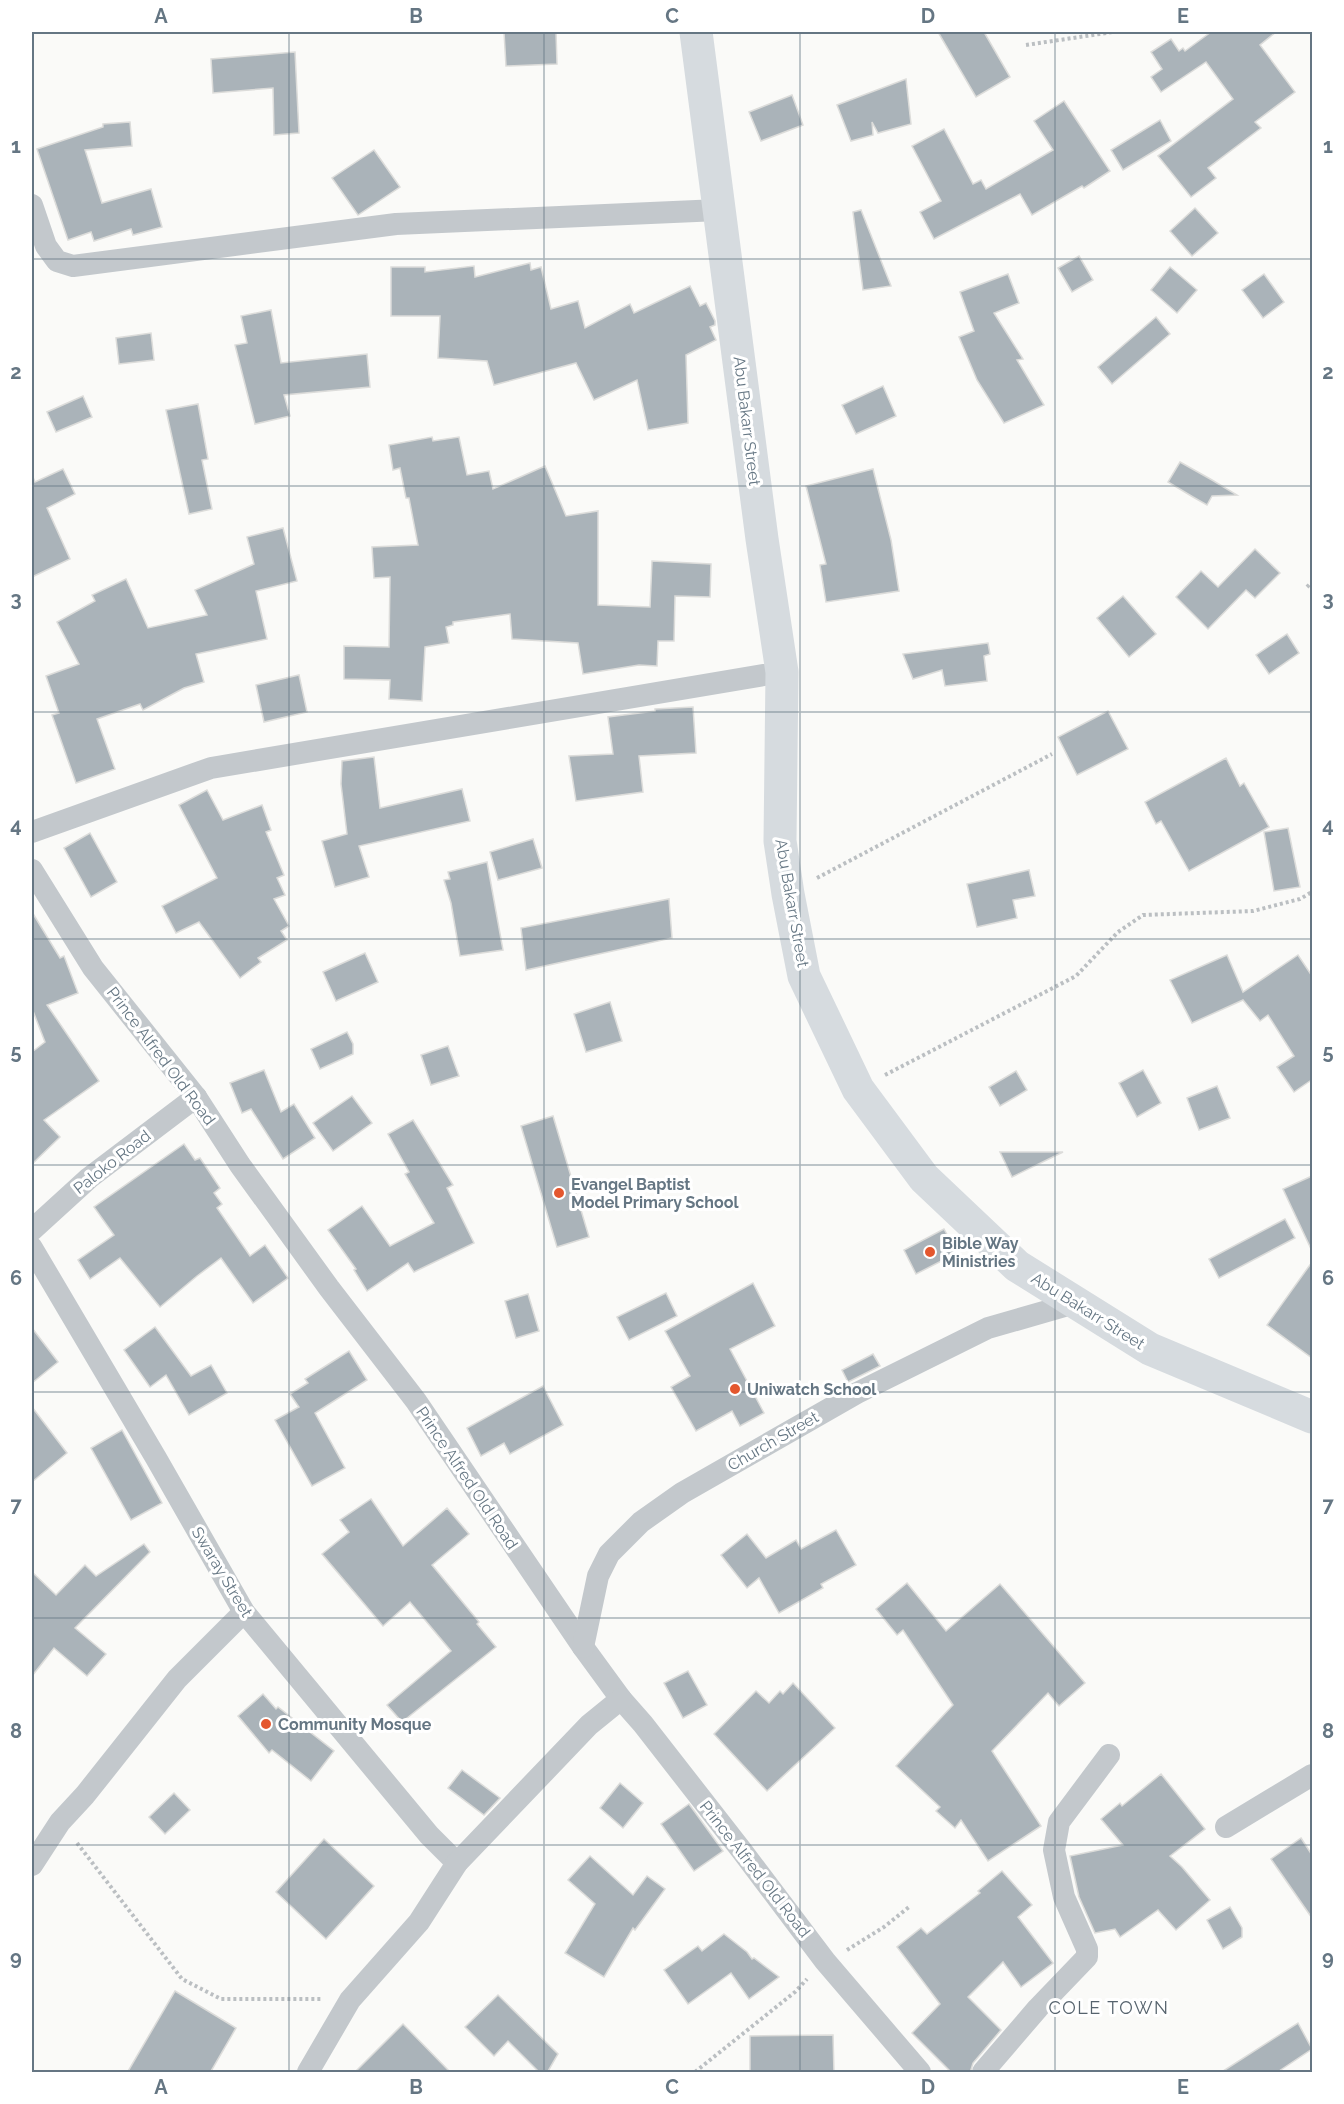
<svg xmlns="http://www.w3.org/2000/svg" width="1344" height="2104" viewBox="0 0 1344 2104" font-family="Raleway,sans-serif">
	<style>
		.building { fill: #aab3b9; stroke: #dcdcda; stroke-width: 1.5 }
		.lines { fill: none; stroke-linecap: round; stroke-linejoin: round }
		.path { stroke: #bbbfc2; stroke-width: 4; stroke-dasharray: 3 3; stroke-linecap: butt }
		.street { stroke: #c3c8cc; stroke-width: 22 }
		.secondary { stroke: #d6dbdf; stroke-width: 33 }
		.grid { fill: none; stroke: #657683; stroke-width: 1.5; stroke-opacity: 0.55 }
		.poi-dot { fill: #e4572e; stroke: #fff; stroke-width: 2 }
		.labels { text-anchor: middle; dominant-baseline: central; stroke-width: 6; stroke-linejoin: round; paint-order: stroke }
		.street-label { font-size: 16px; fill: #657683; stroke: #fff }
		.poi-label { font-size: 16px; font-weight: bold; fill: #657683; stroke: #fff; text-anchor: start }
		.neighbourhood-label { font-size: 18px; letter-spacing: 1.5px; fill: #57646e; stroke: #fff }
		.neatline { fill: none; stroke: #657683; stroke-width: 2 }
		.grid-label { font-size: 20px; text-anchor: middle; font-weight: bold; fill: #657683 }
	</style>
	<rect width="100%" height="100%" fill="#fafaf8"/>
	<g class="building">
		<path d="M504,32H556L557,64L506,66Z"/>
		<path d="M938,32H984L1010,77L976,97Z"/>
		<path d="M1211,32H1276L1260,45L1295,92L1255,122L1261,128L1208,168L1216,178L1191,197L1158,156L1233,99L1206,62L1161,92L1151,77L1162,69L1151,52L1171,39L1179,51L1183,48L1185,51Z"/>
		<path d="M295,52L299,133L274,135L273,88L213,93L211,59Z"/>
		<path d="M906,79L911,124L878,133L872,122L873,135L851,141L837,105Z"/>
		<path d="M792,95L803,125L761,141L749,112Z"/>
		<path d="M1064,101L1110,171L1084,188L1082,186L1032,215L1020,194L934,239L920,212L941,201L912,146L944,129L973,184L981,180L986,189L1053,150L1034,121Z"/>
		<path d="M1160,120L1171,141L1123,170L1111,150Z"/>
		<path d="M130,122L132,146L85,150L102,203L151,189L162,227L133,235L131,229L94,241L91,232L68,240L37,149L103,127V124Z"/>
		<path d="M374,150L400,187L358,215L332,178Z"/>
		<path d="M1195,208L1218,233L1192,256L1170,231Z"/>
		<path d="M861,210L891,286L863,290L853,212Z"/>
		<path d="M1079,256L1093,280L1072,292L1058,268Z"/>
		<path d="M530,263L531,270L541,267L551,309L578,301L585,328L630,304L634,313L690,286L700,306L706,303L715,321V325L710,327L716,340L686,355L688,423L648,430L637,380L594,400L576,363L494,385L487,361L438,358L440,316H391V267H425V272L474,266L475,277Z"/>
		<path d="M1170,267L1197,290L1177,313L1151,290Z"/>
		<path d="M1008,274L1019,303L994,313L1023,359L1017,360L1044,405L1004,423L977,380L959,337L974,331L960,292Z"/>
		<path d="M1264,274L1284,302L1263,318L1242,290Z"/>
		<path d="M271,310L281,363L367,354L370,387L284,395L290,416L255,424L235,345L247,343L241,316Z"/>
		<path d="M1156,317L1170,334L1112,384L1098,367Z"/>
		<path d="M151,333L154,360L119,364L116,338Z"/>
		<path d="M883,386L896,416L856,434L842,405Z"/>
		<path d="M83,396L92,417L56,432L47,412Z"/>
		<path d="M198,404L208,459L202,460L212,509L189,514L166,410Z"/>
		<path d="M432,437L433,441L459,437L467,475L489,471L493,489L545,466L566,516L598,511V605L650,607L652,561L711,564L710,597L675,596L674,641H658L657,666L639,665L583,674L578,643L512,639L510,614L453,622V625L446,627L449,643L425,647L422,701L389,699L390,680L344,679V646L389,647L390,577L374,578L372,547L418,545L409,498H406L400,468L393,470L389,445Z"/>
		<path d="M1180,462L1212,480L1237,495L1212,496L1207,505L1193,497L1168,482Z"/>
		<path d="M63,469L75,494L47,508L70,559L32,577V475L35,482Z"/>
		<path d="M873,469L891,540L899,591L826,602L820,565L826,564L806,486Z"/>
		<path d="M283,528L297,581L256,591L267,639L196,654L204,682L184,688L143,710L140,704L97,719L115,769L76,783L52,715L59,713L46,676L79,664L57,622L95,601L92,595L126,579L148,628L207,615L195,590L254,564L247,537Z"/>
		<path d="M1255,549L1280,573L1255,598L1246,590L1208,629L1176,597L1201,571L1218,587Z"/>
		<path d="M1123,596L1156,634L1129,657L1097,618Z"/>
		<path d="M1287,634L1299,653L1269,674L1256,655Z"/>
		<path d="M988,643L990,654L984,656L987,681L945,686L942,670L913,679L903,654Z"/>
		<path d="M299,675L307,712L264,722L256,685Z"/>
		<path d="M693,707L696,753L639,756L643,792L576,801L569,756L613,754L608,717L655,711V709Z"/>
		<path d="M1108,711L1128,749L1077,775L1058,737Z"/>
		<path d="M374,757L380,808L462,789L470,821L359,846L369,877L335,887L322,841L347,834L341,784L342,761Z"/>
		<path d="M1226,758L1240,786L1244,783L1269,827L1189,871L1161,821L1156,824L1145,802Z"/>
		<path d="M207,790L223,820L262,805L271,830L266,832L284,875L277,878L285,895L274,899L289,926L281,931L287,940L258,958L261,962L240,978L199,922L176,933L162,906L217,878L179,805Z"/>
		<path d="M1288,828L1300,887L1274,891L1264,832Z"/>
		<path d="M90,833L117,882L91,897L64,848Z"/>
		<path d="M533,839L542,868L498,880L490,852Z"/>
		<path d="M487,862L503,950L460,956L451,903L444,880L450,879L448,872Z"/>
		<path d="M1029,870L1035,896L1013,900L1017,918L977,927L967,884Z"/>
		<path d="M669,899L672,938L526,970L521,928Z"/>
		<path d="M32,912L60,958L64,956L78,993L47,1005L99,1081L44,1120L60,1137L32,1164V1052L45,1042L33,1011H32Z"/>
		<path d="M365,953L378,982L336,1001L323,972Z"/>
		<path d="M1227,955L1243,992L1298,955L1312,976V1085L1310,1081L1294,1092L1277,1067L1294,1056L1268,1015L1260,1021L1243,1000L1192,1023L1170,980Z"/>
		<path d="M610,1002L622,1041L586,1052L574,1014Z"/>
		<path d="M347,1032L353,1044V1054L320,1069L311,1049Z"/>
		<path d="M448,1046L459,1076L431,1085L421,1055Z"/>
		<path d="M264,1070L281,1112L294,1104L315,1138L283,1159L251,1109L242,1113L230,1083Z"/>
		<path d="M1143,1070L1161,1103L1137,1117L1119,1083Z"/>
		<path d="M1016,1071L1027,1090L1000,1106L989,1087Z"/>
		<path d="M1217,1086L1230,1118L1199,1130L1187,1098Z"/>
		<path d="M352,1096L372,1123L333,1151L313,1123Z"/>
		<path d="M553,1116L589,1237L557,1247L521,1126Z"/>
		<path d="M413,1120L453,1185L447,1188L474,1243L414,1272L408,1263L367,1291L354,1270L356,1269L328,1230L362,1206L390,1246L434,1223L405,1174L409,1172L388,1134Z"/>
		<path d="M184,1144L195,1160L200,1158L220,1188L214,1193L222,1204L217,1208L250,1256L265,1245L288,1278L253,1303L221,1258L197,1276L160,1307L120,1258L90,1279L78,1260L114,1235L94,1207Z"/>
		<path d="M1000,1152H1063L1012,1177Z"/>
		<path d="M1312,1176V1251L1283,1189Z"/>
		<path d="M1285,1219L1295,1238L1219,1278L1209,1259Z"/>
		<path d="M944,1229L957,1253L916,1274L904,1250Z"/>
		<path d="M1312,1262V1358L1267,1325Z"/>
		<path d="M753,1283L775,1326L730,1349L764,1413L740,1426L732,1411L696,1431L671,1387L690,1376L665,1331Z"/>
		<path d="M666,1293L677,1316L629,1340L617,1317Z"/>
		<path d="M528,1294L539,1331L516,1338L505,1301Z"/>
		<path d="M155,1327L191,1376L211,1365L227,1393L189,1415L166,1375L150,1387L124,1350Z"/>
		<path d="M32,1328L58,1362L32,1383Z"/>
		<path d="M349,1351L367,1380L315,1413L345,1468L312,1486L275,1420L299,1407L290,1394L308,1383L305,1379Z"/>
		<path d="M873,1354L880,1366L848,1382L842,1370Z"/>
		<path d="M543,1386L563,1425L510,1454L504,1443L481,1456L467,1428Z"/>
		<path d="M32,1407L67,1453L32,1482Z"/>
		<path d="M122,1430L162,1503L131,1520L91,1448Z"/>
		<path d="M371,1499L403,1546L447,1508L469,1534L432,1565L479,1622L477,1624L496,1647L402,1722L387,1705L451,1651L410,1602L383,1626L322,1554L349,1532L340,1520Z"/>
		<path d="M836,1530L856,1565L821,1584L823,1588L779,1613L759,1578L747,1588L721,1555L747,1534L766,1558L796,1540L801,1549Z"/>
		<path d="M144,1544L150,1552L75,1628L106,1654L87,1676L54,1648L32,1676V1572L56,1595L85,1565L96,1576Z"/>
		<path d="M907,1583L946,1631L1000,1584L1085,1683L1059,1706L1048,1693L992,1751L1041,1826L988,1861L961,1820L955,1828L936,1811L940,1807L896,1766L953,1705L903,1630L897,1635L876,1609Z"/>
		<path d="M688,1671L707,1705L683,1718L664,1683Z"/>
		<path d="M793,1683L835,1728L767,1791L714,1734L756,1691L769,1703L780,1691L783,1694Z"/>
		<path d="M263,1694L276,1709L278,1707L334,1751L311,1781L272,1750L269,1753L238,1716Z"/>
		<path d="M462,1770L500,1798L484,1815L448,1788Z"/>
		<path d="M1161,1774L1205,1829L1170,1856L1182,1867L1210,1900L1176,1930L1158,1910L1120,1937L1115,1929L1095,1933L1079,1897L1070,1856L1123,1845L1101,1819L1120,1803L1122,1806Z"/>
		<path d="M620,1783L643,1803L623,1828L600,1808Z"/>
		<path d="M174,1793L190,1810L165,1834L149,1817Z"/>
		<path d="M689,1804L723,1851L694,1871L661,1824Z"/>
		<path d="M1301,1838L1312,1855V1918L1271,1859Z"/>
		<path d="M324,1839L374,1886L326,1939L276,1892Z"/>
		<path d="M590,1856L633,1895L647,1876L665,1889L635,1930L633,1928L604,1977L565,1953L595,1904L568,1880Z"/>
		<path d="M1002,1871L1032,1905L1018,1917L1053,1963L1021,1987L1003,1962L968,1997L1001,2030L973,2063L970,2073H952L912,2033L940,2004L897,1947L921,1928L927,1934L980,1893L978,1891Z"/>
		<path d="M1230,1907L1242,1928V1937L1223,1949L1207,1920Z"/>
		<path d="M724,1934L747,1952L752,1959L754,1958L779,1977L749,1999L731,1973L688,2004L664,1970L698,1946L702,1951Z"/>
		<path d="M175,1991L236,2028L210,2073H127Z"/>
		<path d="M498,1995L558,2054L547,2073H540L508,2041L494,2056L465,2027Z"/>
		<path d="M1298,2023L1312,2049L1276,2073H1220Z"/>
		<path d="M403,2024L451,2073H354Z"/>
		<path d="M833,2035L834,2073H750V2036Z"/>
	</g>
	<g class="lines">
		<g class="path">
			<path d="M1026,45L1113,32"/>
			<path d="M1307,587L1312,582"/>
			<path d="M817,878L1052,754"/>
			<path d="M885,1075L1076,976L1118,932L1143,915L1253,911L1300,899L1312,892"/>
			<path d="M77,1843L182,1979L221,1999H322"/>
			<path d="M847,1950L884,1927L909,1907"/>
			<path d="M695,2072L795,1992L807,1979"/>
		</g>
		<g class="street">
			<path d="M32,205L46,246L57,261L73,266L396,224L719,210"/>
			<path d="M32,832L211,768L782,672"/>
			<path d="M32,870L93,968L196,1097L240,1165L329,1288L416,1401L583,1647L621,1699L643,1724L742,1851L825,1961L920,2072"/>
			<path d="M32,1230L89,1178L196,1097"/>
			<path d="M32,1248L156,1458L244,1612L429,1835L457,1863"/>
			<path d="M583,1647L598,1576L609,1554L641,1522L682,1493L857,1393L988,1328L1075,1303"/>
			<path d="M1226,1827L1312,1775"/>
			<path d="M32,1865L60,1822L85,1795L177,1679L244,1612"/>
			<path d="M308,2072L350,2000L419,1922L457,1863L589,1725L621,1699"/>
			<path d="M983,2072L1038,2008L1087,1957V1949L1064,1897L1054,1850L1059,1822L1109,1755"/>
		</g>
		<path class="secondary" d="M696,32L762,539L782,672L780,841L788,894L804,976L858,1089L924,1178L1017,1266L1150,1349L1312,1417"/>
	</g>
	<path class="grid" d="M289,32V2072M544,32V2072M800,32V2072M1055,32V2072M32,259H1312M32,486H1312M32,712H1312M32,939H1312M32,1165H1312M32,1392H1312M32,1618H1312M32,1845H1312"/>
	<g class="poi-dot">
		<circle cx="559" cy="1193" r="6"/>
		<circle cx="930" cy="1252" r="6"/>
		<circle cx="735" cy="1389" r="6"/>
		<circle cx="266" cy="1724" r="6"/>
	</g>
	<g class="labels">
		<g class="street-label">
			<text transform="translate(747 421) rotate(83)">Abu Bakarr Street</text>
			<text transform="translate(792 903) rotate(80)">Abu Bakarr Street</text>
			<text transform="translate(161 1056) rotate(53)">Prince Alfred Old Road</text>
			<text transform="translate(112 1162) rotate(-38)">Paloko Road</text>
			<text transform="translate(1088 1311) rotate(32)">Abu Bakarr Street</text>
			<text transform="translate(773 1441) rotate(-30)">Church Street</text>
			<text transform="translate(467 1478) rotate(56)">Prince Alfred Old Road</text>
			<text transform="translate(222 1572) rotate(59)">Swaray Street</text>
			<text transform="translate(755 1869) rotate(52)">Prince Alfred Old Road</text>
		</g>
		<g class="poi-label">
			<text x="571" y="1184">Evangel Baptist<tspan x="571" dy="18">Model Primary School</tspan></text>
			<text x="942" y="1243">Bible Way<tspan x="942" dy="18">Ministries</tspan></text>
			<text x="747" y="1389">Uniwatch School</text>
			<text x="278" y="1724">Community Mosque</text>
		</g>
		<g class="neighbourhood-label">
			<text x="1109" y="2007">COLE TOWN</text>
		</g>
	</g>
	<rect width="1344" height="2104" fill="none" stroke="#ffffff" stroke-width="66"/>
	<rect x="33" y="33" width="1278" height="2038" class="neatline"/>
	<g class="grid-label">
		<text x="161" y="23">A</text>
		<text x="416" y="23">B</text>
		<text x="672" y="23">C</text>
		<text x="928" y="23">D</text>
		<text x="1183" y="23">E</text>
		<text x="16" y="153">1</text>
		<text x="1328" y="153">1</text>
		<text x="16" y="379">2</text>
		<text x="1328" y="379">2</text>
		<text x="16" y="606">3</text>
		<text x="1328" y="606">3</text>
		<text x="16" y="832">4</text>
		<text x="1328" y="832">4</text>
		<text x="16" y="1059">5</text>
		<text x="1328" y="1059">5</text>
		<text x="16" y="1285">6</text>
		<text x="1328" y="1285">6</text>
		<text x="16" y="1512">7</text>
		<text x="1328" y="1512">7</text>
		<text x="16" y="1738">8</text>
		<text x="1328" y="1738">8</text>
		<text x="16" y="1965">9</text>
		<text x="1328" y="1965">9</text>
		<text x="161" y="2094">A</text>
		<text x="416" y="2094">B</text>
		<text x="672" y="2094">C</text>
		<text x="928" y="2094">D</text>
		<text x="1183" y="2094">E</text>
	</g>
</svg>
